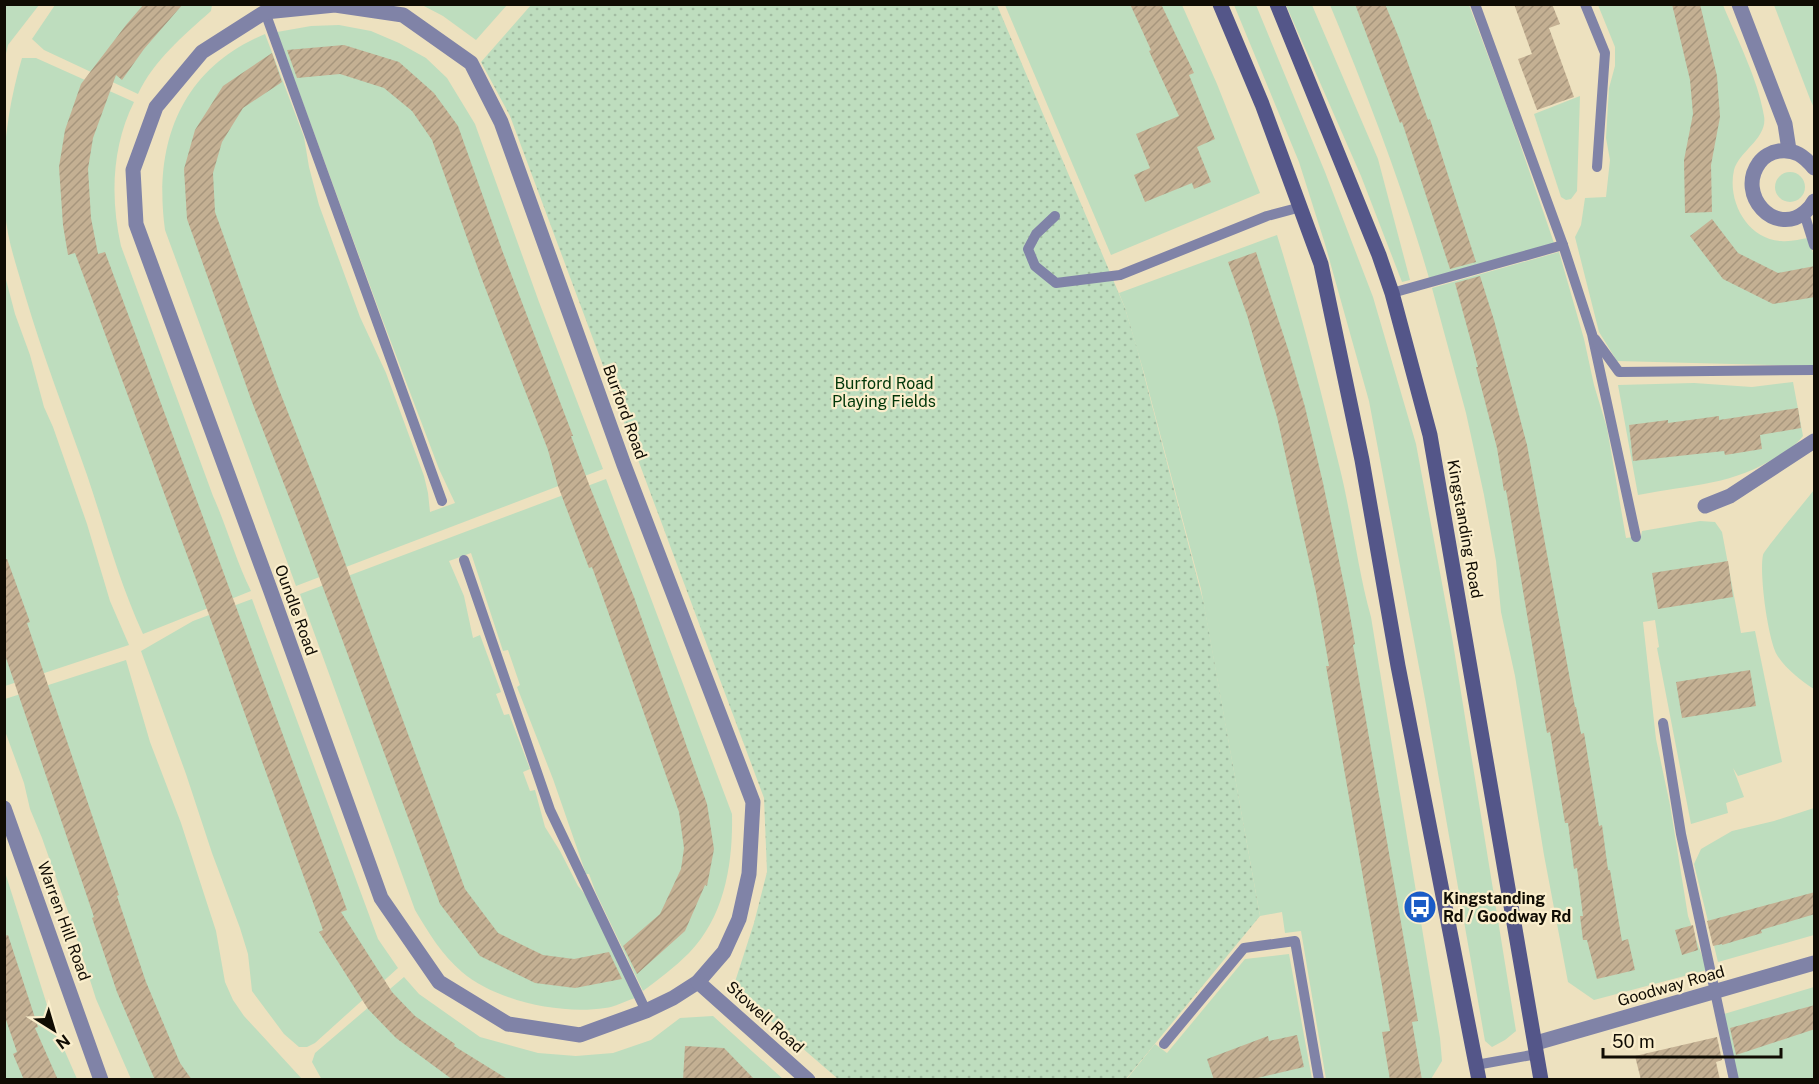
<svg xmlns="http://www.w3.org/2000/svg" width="1819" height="1084" viewBox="0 0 1819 1084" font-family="'Public Sans',sans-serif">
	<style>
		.green { fill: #beddbe }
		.park { fill: url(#park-dots) }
		.building { fill: url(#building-hatch) }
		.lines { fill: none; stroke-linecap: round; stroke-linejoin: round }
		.service { stroke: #8083a7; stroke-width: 10 }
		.minor { stroke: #8083a7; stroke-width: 15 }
		.secondary { stroke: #545689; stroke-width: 15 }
		.labels { text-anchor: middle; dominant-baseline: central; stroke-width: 4.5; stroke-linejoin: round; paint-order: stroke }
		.park-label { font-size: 16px; fill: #013609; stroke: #faeecc }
		.street-label { font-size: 16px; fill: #100c03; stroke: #faeecc }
		.poi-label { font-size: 16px; font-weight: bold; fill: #100c03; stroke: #faeecc; text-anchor: start }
	</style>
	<defs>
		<pattern id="park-dots" width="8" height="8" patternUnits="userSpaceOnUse" patternTransform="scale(1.5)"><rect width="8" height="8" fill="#beddbe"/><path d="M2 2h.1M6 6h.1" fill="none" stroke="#a2bca2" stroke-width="1.8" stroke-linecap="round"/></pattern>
		<pattern id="building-hatch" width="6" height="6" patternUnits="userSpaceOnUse" patternTransform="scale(1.5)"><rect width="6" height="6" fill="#c4b093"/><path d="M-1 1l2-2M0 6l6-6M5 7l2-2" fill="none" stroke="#a7967d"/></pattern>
	</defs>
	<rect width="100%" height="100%" fill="#ede1bf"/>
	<g class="green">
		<path d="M5,4L39,5L8,45L5,58Z"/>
		<path d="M55,5H212L211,11C183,36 154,60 138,94L44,50L32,39Z"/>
		<path d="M422,5H507L476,40L443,16Z"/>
		<path d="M1005,5H1182L1217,84L1260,193L1111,255Z"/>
		<path d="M1234,5H1256L1325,172L1373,297L1416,444L1452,637L1516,1031L1505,1040L1492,1047L1485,1041L1425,699L1369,401L1325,244L1299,162Z"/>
		<path d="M1286,5H1312L1378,159L1410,280L1402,282L1361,176Z"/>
		<path d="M1330,5H1469L1509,112L1554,243L1429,278C1402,185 1367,94 1330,5Z"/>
		<path d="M1598,5H1723C1737,39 1758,79 1764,116C1768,138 1739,151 1734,170C1727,201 1747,239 1781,241C1791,242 1800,239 1809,238L1814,257V366L1617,361L1599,332L1575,237L1581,225L1585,198L1606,197L1610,160L1606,138L1609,88L1615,66V47Z"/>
		<path d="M1774,5H1814V108L1810,99Z"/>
		<path d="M339,25L371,31L399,43L426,58L447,78L475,124L539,302L603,469L296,586L165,230C153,143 181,69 265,34L304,137L309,167L319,205L360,317L386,373L424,476L428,493L430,512L455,503L439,469L380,313L277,32L311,26Z"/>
		<path d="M22,58H36L134,102C112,146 110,197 121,246L213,496C227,527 236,561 251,591L143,634C119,582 105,528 87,475C66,415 43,356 25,295C17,267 7,240 5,211C0,162 8,105 22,58Z"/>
		<path d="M1580,96L1577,191L1571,199L1566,200L1561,197L1534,114Z"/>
		<circle cx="1790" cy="187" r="15"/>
		<path d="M1277,235C1301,311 1320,388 1339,465C1352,516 1357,567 1371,617L1440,1038L1442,1061L1431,1079H1326L1301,931L1285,933L1282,912L1260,916L1201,589L1144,373L1125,308L1119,293Z"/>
		<path d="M1559,252L1584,339L1594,385L1607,428L1626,538L1641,536L1642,531L1700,521L1715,522L1722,532L1741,633L1755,631L1782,762L1738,776L1733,768L1744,797L1726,803L1728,813L1691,824L1657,648L1659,647L1655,620L1643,622L1656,739L1670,805L1688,916L1707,970L1594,1000L1568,982L1544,855L1515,676L1501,612L1496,561L1484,495L1466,413L1432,288Z"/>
		<path d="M4,272L15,314L30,355L44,407L53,427L87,524L110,601L129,645L5,686Z"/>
		<path d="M1793,382L1803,436C1797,444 1789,449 1781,454C1733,486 1692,484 1638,495L1618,385L1694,383L1752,387Z"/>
		<path d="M606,479L732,814C733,863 725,916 689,953C675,967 659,979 643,991L596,893L589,874H586L553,779L517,687L520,685L508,650L503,651L471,553L449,561L464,596L473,638L480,635L501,692L496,694L504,715L509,714L530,769L523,772L530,791L535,790L545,827L560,851L578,886L588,898L635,998C625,1001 615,1007 605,1008C561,1015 496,1001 462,972C442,955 428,932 415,910L300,594Z"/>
		<path d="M1814,490V689C1801,681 1786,669 1777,655C1768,640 1759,573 1763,555C1764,550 1807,499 1814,490Z"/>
		<path d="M252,599L378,939L398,968L315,1043L307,1047H299L284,1034L252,991L248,954L240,928L212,853L186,774L141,651L193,621Z"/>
		<path d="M126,660L150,742L181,823L216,931L225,982L233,1000L244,1016L302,1079H131L96,999L70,917L42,838L30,809L24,783L5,731V699Z"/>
		<path d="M1814,808V935L1718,962L1694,864L1701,849L1732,831L1774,821Z"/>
		<path d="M4,869L53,1024L77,1079H5Z"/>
		<path d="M1289,954L1312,1079L1126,1080L1155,1044L1167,1053L1245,959Z"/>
		<path d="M404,977L419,994L480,1037L538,1053L576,1056L613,1053L651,1040L680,1018L713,1016L783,1079L322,1080L312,1062L315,1053Z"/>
		<path d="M1814,987V1079H1737L1724,1014Z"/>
	</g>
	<path class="park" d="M531,5H997L1125,308L1137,348L1204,604L1260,916L1126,1079H838L733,988L754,923L767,872L764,798L510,116L481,62Z"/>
	<g class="building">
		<path d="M144,4H183L144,49L122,80L116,75L93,138L88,169L91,218L98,254L105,252L220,563L347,910L341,912L392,992L415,1016L455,1044L454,1046L509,1080H453L396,1038L368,1009L319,932L323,930L200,590L75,253L68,255L63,225L59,167L65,130L81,84L126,25Z"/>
		<path d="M1130,4H1161L1194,73L1189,75L1215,139L1197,147L1211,182L1194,189L1192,183L1145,202L1134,175L1150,168L1136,134L1179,116L1149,51L1151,50Z"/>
		<path d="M1355,4H1385L1399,38L1428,120L1430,119L1476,262L1450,269L1402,122L1400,123Z"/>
		<path d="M1514,4H1552L1560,24L1549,28L1574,97L1537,110L1518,59L1532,54Z"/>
		<path d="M1672,4H1700L1717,76L1720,117L1711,165L1712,212L1685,213L1684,160L1693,114L1690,80Z"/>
		<path d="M344,45L399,62L434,93L458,126L502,250L573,436H571L590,487L634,597L707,804L714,849L707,886L705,885L685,931L637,974L623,946L660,914L681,869L684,848L679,812L600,589L592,567L589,568L558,486L548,450L481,277L432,140L412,111L384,88L340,74L297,78L287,50Z"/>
		<path d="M272,53L282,82L243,108L222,142L213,173L215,212L278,387L319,492L465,889L498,933L543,955L574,959L609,952L622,979L575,988L535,983L480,956L440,904L298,520L252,402L187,219L184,169L195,130L223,86Z"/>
		<path d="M1712,219L1738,253L1778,273L1815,266V297L1773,304L1723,279L1690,236Z"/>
		<path d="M1256,252L1289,352L1305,407L1323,483L1348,604L1355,644L1353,645L1418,1021L1412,1022L1422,1080H1390L1382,1032L1390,1031L1326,666H1329L1316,592L1277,417L1247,315L1228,262Z"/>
		<path d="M1480,276L1494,320L1527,445L1575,707H1576L1581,734L1584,733L1599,826L1602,825L1608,870H1610L1622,941L1628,939L1635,970L1597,979L1587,940H1583L1580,916H1583L1577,868L1574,869L1568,823H1565L1550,732L1547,733L1506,490L1504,491L1497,448L1476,367H1478L1455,283Z"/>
		<path d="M1798,408L1801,428L1760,435L1762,449L1725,455L1724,451L1633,461L1629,425L1668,420V423L1719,416V420Z"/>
		<path d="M4,559H7L30,622L27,623L119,895L117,896L146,982L180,1063L192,1080H155L117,992L92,918L94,917L4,652Z"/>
		<path d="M1728,561L1733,597L1658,609L1652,573Z"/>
		<path d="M1750,670L1756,706L1682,718L1676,682Z"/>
		<path d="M1815,892V914L1761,930L1762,933L1722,945V944L1713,946L1707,921Z"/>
		<path d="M1693,925L1698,950L1682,955L1675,930Z"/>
		<path d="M8,935L38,1027L35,1028L58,1080H24L13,1054L17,1052L4,1014V936Z"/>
		<path d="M1815,1005V1029L1736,1055L1730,1028Z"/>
		<path d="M1297,1035L1304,1067L1249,1080H1214L1207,1059L1268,1036L1269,1041Z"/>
		<path d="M1717,1037L1722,1060L1716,1062L1720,1080H1641L1635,1056Z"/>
		<path d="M685,1046L724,1048L755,1080H683Z"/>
	</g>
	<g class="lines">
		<g class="service">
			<path d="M1585,4L1605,53L1597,167"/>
			<path d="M265,12L442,501"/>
			<path d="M1804,213L1814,245"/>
			<path d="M1055,216L1036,234L1028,249L1035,266L1056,283L1120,275L1267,216L1301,207"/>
			<path d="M1563,245L1592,334L1636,537"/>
			<path d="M1392,293L1563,245L1475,4"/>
			<path d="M1595,339L1619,372L1814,370"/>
			<path d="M464,560L550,810L646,1011"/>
			<path d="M1663,723L1681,834L1734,1080"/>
			<path d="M1164,1044L1244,948L1295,941L1319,1080"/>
			<path d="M1476,1065L1537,1054"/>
		</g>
		<g class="minor">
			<path d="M1739,4L1785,124L1789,150"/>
			<path d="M335,5L403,15L471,63L501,122L624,465L753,802L749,874L739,919L724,952L698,982L673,998L646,1011L580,1035L508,1024L439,982L381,898L270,589L136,224L133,170L156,107L202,52L265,12Z"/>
			<path d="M1814,168C1804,156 1795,149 1779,151C1771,152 1763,157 1759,163C1736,195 1775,237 1805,212C1809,209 1812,205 1814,201"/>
			<path d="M1705,506L1730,496L1814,441"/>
			<path d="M4,808L101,1080"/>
			<path d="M698,982L808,1080"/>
			<path d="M1536,1043L1814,963"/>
		</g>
		<g class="secondary">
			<path d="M1220,4L1262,104L1321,264L1362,460L1398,666L1479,1080"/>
			<path d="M1277,4L1379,255L1392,293L1430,435L1541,1080"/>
		</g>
	</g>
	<defs>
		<g id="bus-disc" transform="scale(1.725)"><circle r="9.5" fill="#1a5bc6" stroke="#faeecc"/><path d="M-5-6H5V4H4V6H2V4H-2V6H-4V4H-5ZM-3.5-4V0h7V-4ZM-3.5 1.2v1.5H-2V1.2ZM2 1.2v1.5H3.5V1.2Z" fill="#fff"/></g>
	</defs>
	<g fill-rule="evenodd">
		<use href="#bus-disc" x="1420" y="907"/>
	</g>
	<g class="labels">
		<g class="park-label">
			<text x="884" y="383">Burford Road<tspan x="884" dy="18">Playing Fields</tspan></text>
		</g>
		<g class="street-label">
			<text transform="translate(625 412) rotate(70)">Burford Road</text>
			<text transform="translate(1465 529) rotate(80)">Kingstanding Road</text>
			<text transform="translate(296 610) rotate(70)">Oundle Road</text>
			<text transform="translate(64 921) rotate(70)">Warren Hill Road</text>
			<text transform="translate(1671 986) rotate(-16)">Goodway Road</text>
			<text transform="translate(765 1017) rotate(42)">Stowell Road</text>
		</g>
		<g class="poi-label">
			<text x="1443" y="898">Kingstanding<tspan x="1443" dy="18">Rd / Goodway Rd</tspan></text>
		</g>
	</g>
	<rect width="1819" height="1084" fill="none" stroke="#100c03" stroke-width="12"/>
	<g transform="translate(54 1030) rotate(143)" stroke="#faeecc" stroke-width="4.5" paint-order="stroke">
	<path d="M0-4.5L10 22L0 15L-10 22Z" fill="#100c03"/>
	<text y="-9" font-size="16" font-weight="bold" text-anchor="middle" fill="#100c03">N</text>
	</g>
	<path d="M1603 1048v9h178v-9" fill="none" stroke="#100c03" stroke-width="3"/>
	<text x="1612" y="1048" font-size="18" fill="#100c03" stroke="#faeecc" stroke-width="4.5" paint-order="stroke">50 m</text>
</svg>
